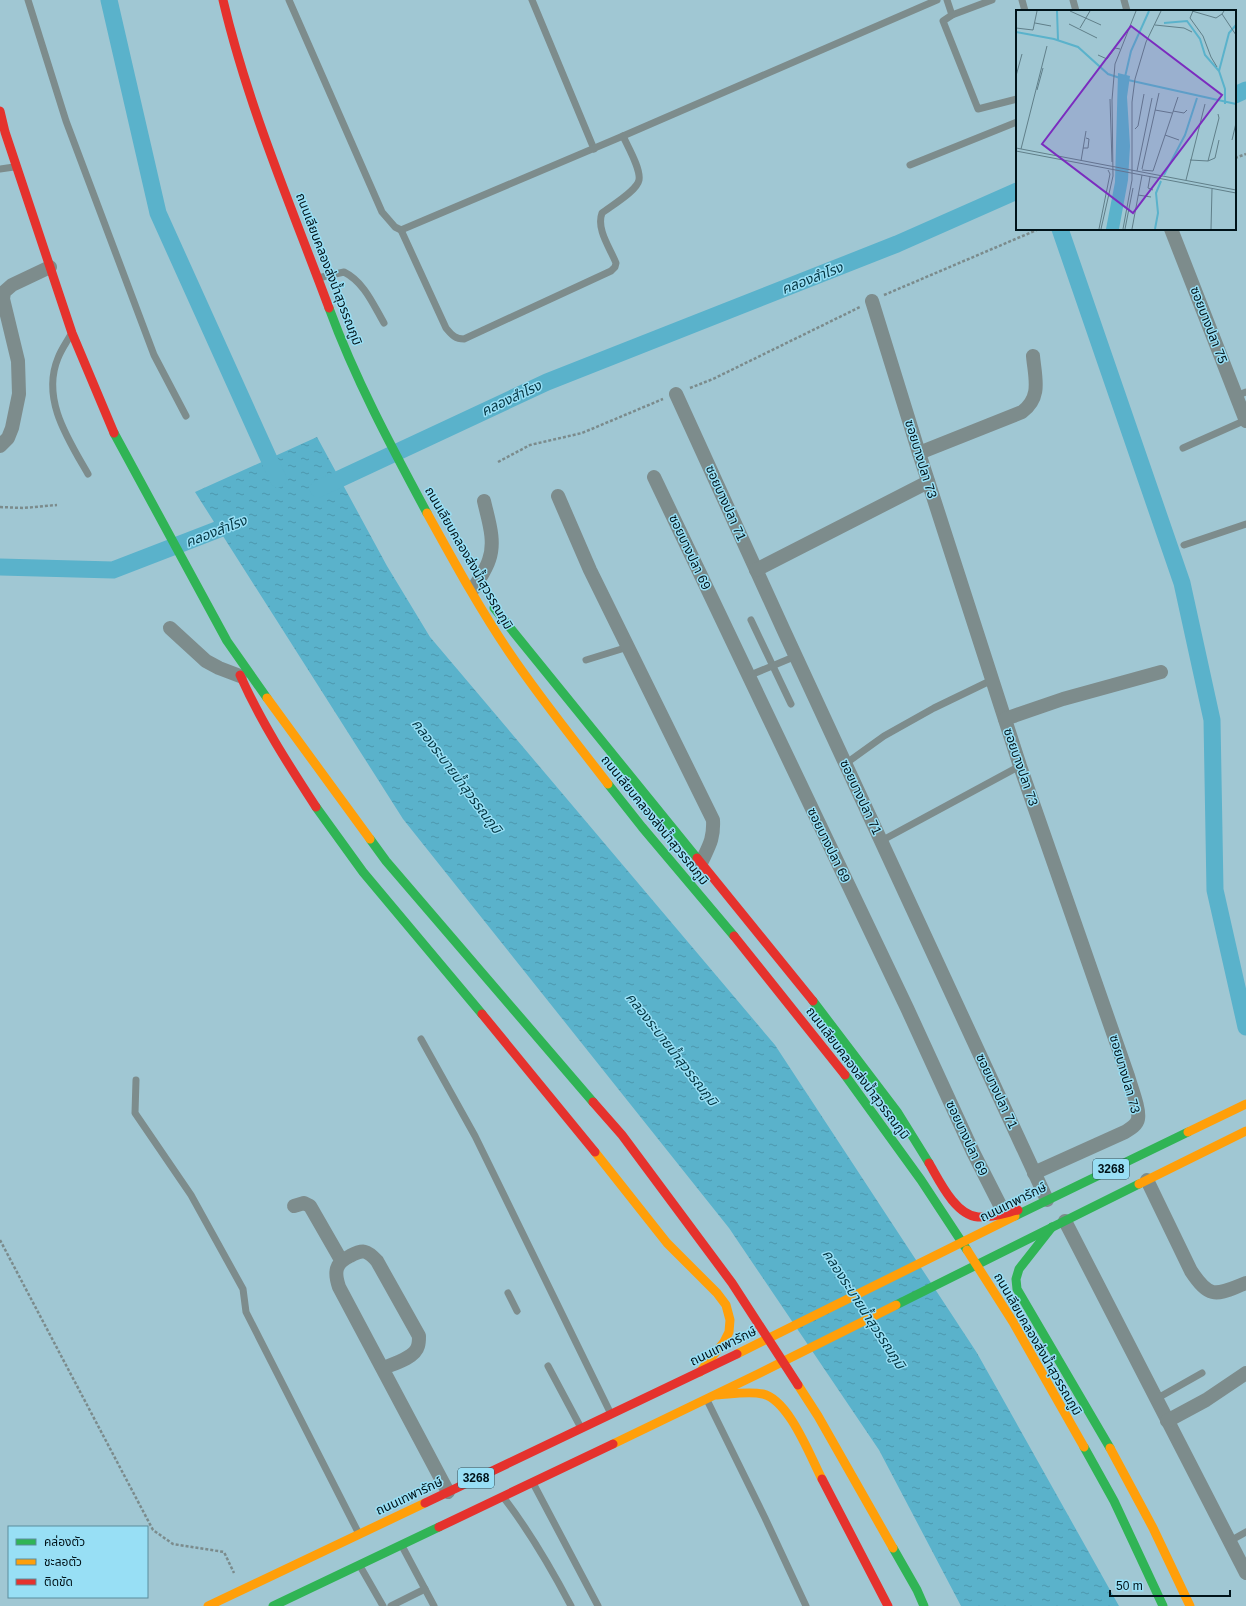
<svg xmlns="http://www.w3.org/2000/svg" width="1246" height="1606" viewBox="0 0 1246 1606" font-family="Arial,'Noto Sans Thai',sans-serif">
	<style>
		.water { fill: url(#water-ripples) }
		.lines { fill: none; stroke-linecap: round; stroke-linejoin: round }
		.canal { stroke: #5ab2cb; stroke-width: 17 }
		.path { stroke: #7b8b8c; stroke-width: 2.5; stroke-dasharray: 3 2; stroke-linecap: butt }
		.lane { stroke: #7d8c8c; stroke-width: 7 }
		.street { stroke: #7d8c8c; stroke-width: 14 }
		.fast { stroke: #30b455; stroke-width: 9 }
		.slow { stroke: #ff9f0a; stroke-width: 9 }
		.jam { stroke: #e5322d; stroke-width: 9 }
		.labels { text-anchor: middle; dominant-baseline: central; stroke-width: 3; stroke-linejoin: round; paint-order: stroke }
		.shield { fill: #98dff5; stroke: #2e505b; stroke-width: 1 }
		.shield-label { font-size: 12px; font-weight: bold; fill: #001319 }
		.street-label { font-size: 13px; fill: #001319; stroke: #98dff5 }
		.water-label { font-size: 14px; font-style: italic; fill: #023542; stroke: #98dff5 }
		.inset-river { fill: none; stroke: #5ab2cb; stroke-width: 2 }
		.inset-road { fill: none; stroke: #607f89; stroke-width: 1 }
		.view { fill: #7b2cbf; fill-opacity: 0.15; stroke: #7b2cbf; stroke-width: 2 }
		.inset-edge { fill: none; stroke: #001319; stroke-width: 2 }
	</style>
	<defs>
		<pattern id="water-ripples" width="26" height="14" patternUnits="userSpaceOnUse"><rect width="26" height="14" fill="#5ab2cb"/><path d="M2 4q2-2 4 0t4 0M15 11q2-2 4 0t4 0" fill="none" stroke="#4c98ae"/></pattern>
	</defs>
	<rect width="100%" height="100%" fill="#a0c7d3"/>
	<path class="water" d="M317,437L387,566L430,637L775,1045L977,1353L1119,1606H961L879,1450L729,1228L403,819L195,492Z"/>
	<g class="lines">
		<g class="canal">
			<path d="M109,0L158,213L278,479"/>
			<path d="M1235,95L1246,90"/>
			<path d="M1060,229L1182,583L1212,720L1215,890L1246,1027"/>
			<path d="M318,489L547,382L897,244L1017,191"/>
			<path d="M0,567L113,570L240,521"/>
		</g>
		<g class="path">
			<path d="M1235,158L1246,154"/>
			<path d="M884,295L1039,229"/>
			<path d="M690,388L713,379L860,307"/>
			<path d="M498,462L530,445L582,433L663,399"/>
			<path d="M0,507L23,508L57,505"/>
			<path d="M0,1240L153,1530L173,1544L224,1552L234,1573"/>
		</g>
		<g class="lane">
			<path d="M28,0L66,121L154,355L186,416"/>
			<path d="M289,0L382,212L395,227L401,230L446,328C452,335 455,339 464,339L611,271L615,267L616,263C610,248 596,229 602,213C611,206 637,191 639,180C641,169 628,147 623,136"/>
			<path d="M532,0L594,149"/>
			<path d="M947,0L952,15"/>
			<path d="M992,0L952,15L943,21L978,109L1017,99"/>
			<path d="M1022,0L1025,11"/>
			<path d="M1073,0L1076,11"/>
			<path d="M1124,0L1127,11"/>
			<path d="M910,165L1017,122"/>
			<path d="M0,169L14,167"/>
			<path d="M401,230L623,136L937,0"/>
			<path d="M318,278L344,272C364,282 373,304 384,323"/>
			<path d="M70,336C66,343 61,350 58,358C41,399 68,439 88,474"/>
			<path d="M1236,396L1246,392"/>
			<path d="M1183,448L1246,420"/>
			<path d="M1184,545L1246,524"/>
			<path d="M751,620L791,704"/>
			<path d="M586,660L628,647"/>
			<path d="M748,676L796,656"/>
			<path d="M845,764L884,736L934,708L992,680"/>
			<path d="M881,841L1020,766"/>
			<path d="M421,1039L475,1136L610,1412"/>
			<path d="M136,1080L135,1113L191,1195L243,1289L246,1312L358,1532"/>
			<path d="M508,1293L517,1311"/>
			<path d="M548,1366L580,1426"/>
			<path d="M1156,1399L1202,1373"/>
			<path d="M707,1400L765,1518L806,1606"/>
			<path d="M533,1483L598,1606"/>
			<path d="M504,1498C530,1532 551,1568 571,1606"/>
			<path d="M1230,1541L1246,1532"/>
			<path d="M402,1546L434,1606"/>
			<path d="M360,1566L383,1606"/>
			<path d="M391,1606L425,1589"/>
		</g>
		<g class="street">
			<path d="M1171,229L1246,421"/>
			<path d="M872,301L919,453L1020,766L1128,1076C1131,1087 1140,1109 1138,1119C1137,1125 1130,1129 1125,1132L1034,1173"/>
			<path d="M676,394L784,631L1047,1200"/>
			<path d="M0,446L8,438L12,428L19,394L18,361L3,299L4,292L12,285L50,267"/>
			<path d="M919,453L1022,412C1042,397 1035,378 1033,356"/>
			<path d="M654,477L907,1008L973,1152L1004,1213"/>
			<path d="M558,496L590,570L713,820C714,839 709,846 701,863"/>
			<path d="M756,570L928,482"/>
			<path d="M474,588C479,579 486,570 489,560C496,541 488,519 484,501"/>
			<path d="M170,628L206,661L219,668L240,676"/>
			<path d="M1005,719L1063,699L1161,672"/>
			<path d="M1147,1180L1191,1271C1211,1301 1217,1294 1246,1283"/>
			<path d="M294,1206L304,1203L310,1206L341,1260"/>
			<path d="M1065,1221L1246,1573"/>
			<path d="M383,1368C393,1364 415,1358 418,1346C419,1343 419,1339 419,1336L377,1261C367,1250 363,1249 350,1256C335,1263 334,1272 339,1287L448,1492"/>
			<path d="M1167,1421L1206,1400L1246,1373"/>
		</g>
		<g class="fast">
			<path d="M329,308C355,379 391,446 427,513"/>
			<path d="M114,433L227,641L267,698"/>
			<path d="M494,608L697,858"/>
			<path d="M608,784L642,827L734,936"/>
			<path d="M316,807L363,872L482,1014"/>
			<path d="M370,839L386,861L593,1102"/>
			<path d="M813,1001L898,1113L929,1163"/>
			<path d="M845,1075L921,1180L967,1250"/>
			<path d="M1015,1216L1188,1132"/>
			<path d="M1052,1227L1019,1269L1016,1279L1017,1289L1110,1448"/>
			<path d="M896,1305L1139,1184"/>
			<path d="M1084,1447L1114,1501L1163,1606"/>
			<path d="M893,1548L917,1590L924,1606"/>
			<path d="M273,1606L439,1527"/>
		</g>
		<g class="slow">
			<path d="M427,513C453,560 479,608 509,652C540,698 575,741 608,784"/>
			<path d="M267,698L370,839"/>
			<path d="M1188,1132L1246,1104"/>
			<path d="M595,1152L667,1243L717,1293L726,1305L730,1320L729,1332L724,1342L700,1372"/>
			<path d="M1139,1184L1246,1131"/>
			<path d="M967,1250L1013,1322L1084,1447"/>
			<path d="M737,1354L1015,1216"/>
			<path d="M798,1385L818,1416L893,1548"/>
			<path d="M717,1395C732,1394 749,1391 763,1394C789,1400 810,1456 822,1479"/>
			<path d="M613,1444L758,1374L896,1305"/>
			<path d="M1110,1448L1153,1528L1190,1606"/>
			<path d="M208,1606L425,1503"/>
		</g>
		<g class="jam">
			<path d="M223,0C248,106 291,206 329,308"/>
			<path d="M0,111L5,132L72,333L114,433"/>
			<path d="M240,675C261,722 288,764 316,807"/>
			<path d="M697,858L813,1001"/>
			<path d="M734,936L845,1075"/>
			<path d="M482,1014L595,1152"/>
			<path d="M593,1102L622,1135L732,1283L798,1385"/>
			<path d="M929,1163C939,1180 955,1215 978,1217C991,1218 1005,1213 1018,1210"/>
			<path d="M822,1479L888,1606"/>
			<path d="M425,1503L737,1354"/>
			<path d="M439,1527L613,1444"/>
		</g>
	</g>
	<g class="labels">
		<g class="shield">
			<rect x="1093" y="1159" width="36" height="20" rx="3"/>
			<rect x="458" y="1468" width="36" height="20" rx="3"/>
		</g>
		<g class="shield-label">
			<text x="1111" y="1169">3268</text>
			<text x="476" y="1478">3268</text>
		</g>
		<g class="street-label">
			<text transform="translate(329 269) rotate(69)">ถนนเลียบคลองส่งน้ำสุวรรณภูมิ</text>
			<text transform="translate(1209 325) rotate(69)">ซอยบางปลา 75</text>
			<text transform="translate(921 459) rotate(73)">ซอยบางปลา 73</text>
			<text transform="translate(726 503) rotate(66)">ซอยบางปลา 71</text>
			<text transform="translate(690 552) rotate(65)">ซอยบางปลา 69</text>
			<text transform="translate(469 558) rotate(60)">ถนนเลียบคลองส่งน้ำสุวรรณภูมิ</text>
			<text transform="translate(1021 767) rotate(71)">ซอยบางปลา 73</text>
			<text transform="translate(861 797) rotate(65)">ซอยบางปลา 71</text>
			<text transform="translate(655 820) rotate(51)">ถนนเลียบคลองส่งน้ำสุวรรณภูมิ</text>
			<text transform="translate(829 845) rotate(64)">ซอยบางปลา 69</text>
			<text transform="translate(858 1073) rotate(53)">ถนนเลียบคลองส่งน้ำสุวรรณภูมิ</text>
			<text transform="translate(1125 1074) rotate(74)">ซอยบางปลา 73</text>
			<text transform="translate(997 1091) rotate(65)">ซอยบางปลา 71</text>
			<text transform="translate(967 1138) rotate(65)">ซอยบางปลา 69</text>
			<text transform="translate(1013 1202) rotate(-26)">ถนนเทพารักษ์</text>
			<text transform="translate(1038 1344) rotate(60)">ถนนเลียบคลองส่งน้ำสุวรรณภูมิ</text>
			<text transform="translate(723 1346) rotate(-26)">ถนนเทพารักษ์</text>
			<text transform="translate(409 1496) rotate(-25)">ถนนเทพารักษ์</text>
		</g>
		<g class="water-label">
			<text transform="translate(812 278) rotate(-21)">คลองสำโรง</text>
			<text transform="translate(511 398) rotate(-25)">คลองสำโรง</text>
			<text transform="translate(216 531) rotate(-21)">คลองสำโรง</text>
			<text transform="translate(457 776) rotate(53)">คลองระบายน้ำสุวรรณภูมิ</text>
			<text transform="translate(672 1049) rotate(52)">คลองระบายน้ำสุวรรณภูมิ</text>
			<text transform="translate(864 1309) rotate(57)">คลองระบายน้ำสุวรรณภูมิ</text>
		</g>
	</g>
	<g transform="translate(1016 10)">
		<rect width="220" height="220" fill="#a0c7d3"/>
		<path d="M102,63L114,66L111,87L114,136L112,170L103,219H90L99,172Z" fill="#5ab2cb"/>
		<path class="inset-river" d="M41,1L42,30M148,13L171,11L184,29L189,45L203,61M0,22L38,29L62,37L92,64L104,68M109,67L115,41L133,1M112,70L220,94M209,94V79L203,61L213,23L220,15M148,165L169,125L181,88M139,219L142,203L140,183L145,171"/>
		<path class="inset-road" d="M54,1L85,15M176,1L200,8L206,4M177,1L174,8L187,26L195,47L201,57M208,1L206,4L220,25M19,13L35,16M53,14L81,28M139,15L168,18L176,22M0,18L17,20L21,1M64,18L74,1M82,45L91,49L99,38L104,39M0,66L6,44M21,80L27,58M94,89L96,152M139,100L156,103M157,101L168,103L171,100M119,119L122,116L128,84M149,125L163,130M216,130L220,113M0,138L220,180M67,138H72L73,129L70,128M5,139L31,36M0,141L220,183M174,150L192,151L203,108L202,104M65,151L70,121M192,151L199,148L203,130M126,159L143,83M126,160L137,161L162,87M121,161L136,88M134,167L132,178L137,180M170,170L189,94M122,185L135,187M83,219L94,164L92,160M85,219L97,166L96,90L99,54L120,1M107,219L116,170V92L119,69L130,32L145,1M109,219L117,178M116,219L126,165M195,219L196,179"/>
		<path class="view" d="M115,16L206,85L117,203L26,134Z"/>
		<rect width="220" height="220" class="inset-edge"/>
	</g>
	<rect x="8" y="1526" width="140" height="72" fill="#98dff5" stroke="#5b8d9d"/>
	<rect x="16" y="1539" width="20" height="6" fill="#30b455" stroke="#5b8d9d"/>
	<text x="44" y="1546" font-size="12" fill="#001319">คล่องตัว</text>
	<rect x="16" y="1559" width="20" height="6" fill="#ff9f0a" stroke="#5b8d9d"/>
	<text x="44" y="1566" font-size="12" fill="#001319">ชะลอตัว</text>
	<rect x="16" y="1579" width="20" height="6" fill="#e5322d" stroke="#5b8d9d"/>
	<text x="44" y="1586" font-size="12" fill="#001319">ติดขัด</text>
	<path d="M1110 1590v6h120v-6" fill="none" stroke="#001319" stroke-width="2"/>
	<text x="1116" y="1590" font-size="12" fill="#001319" stroke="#98dff5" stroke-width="3" paint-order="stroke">50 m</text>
</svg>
